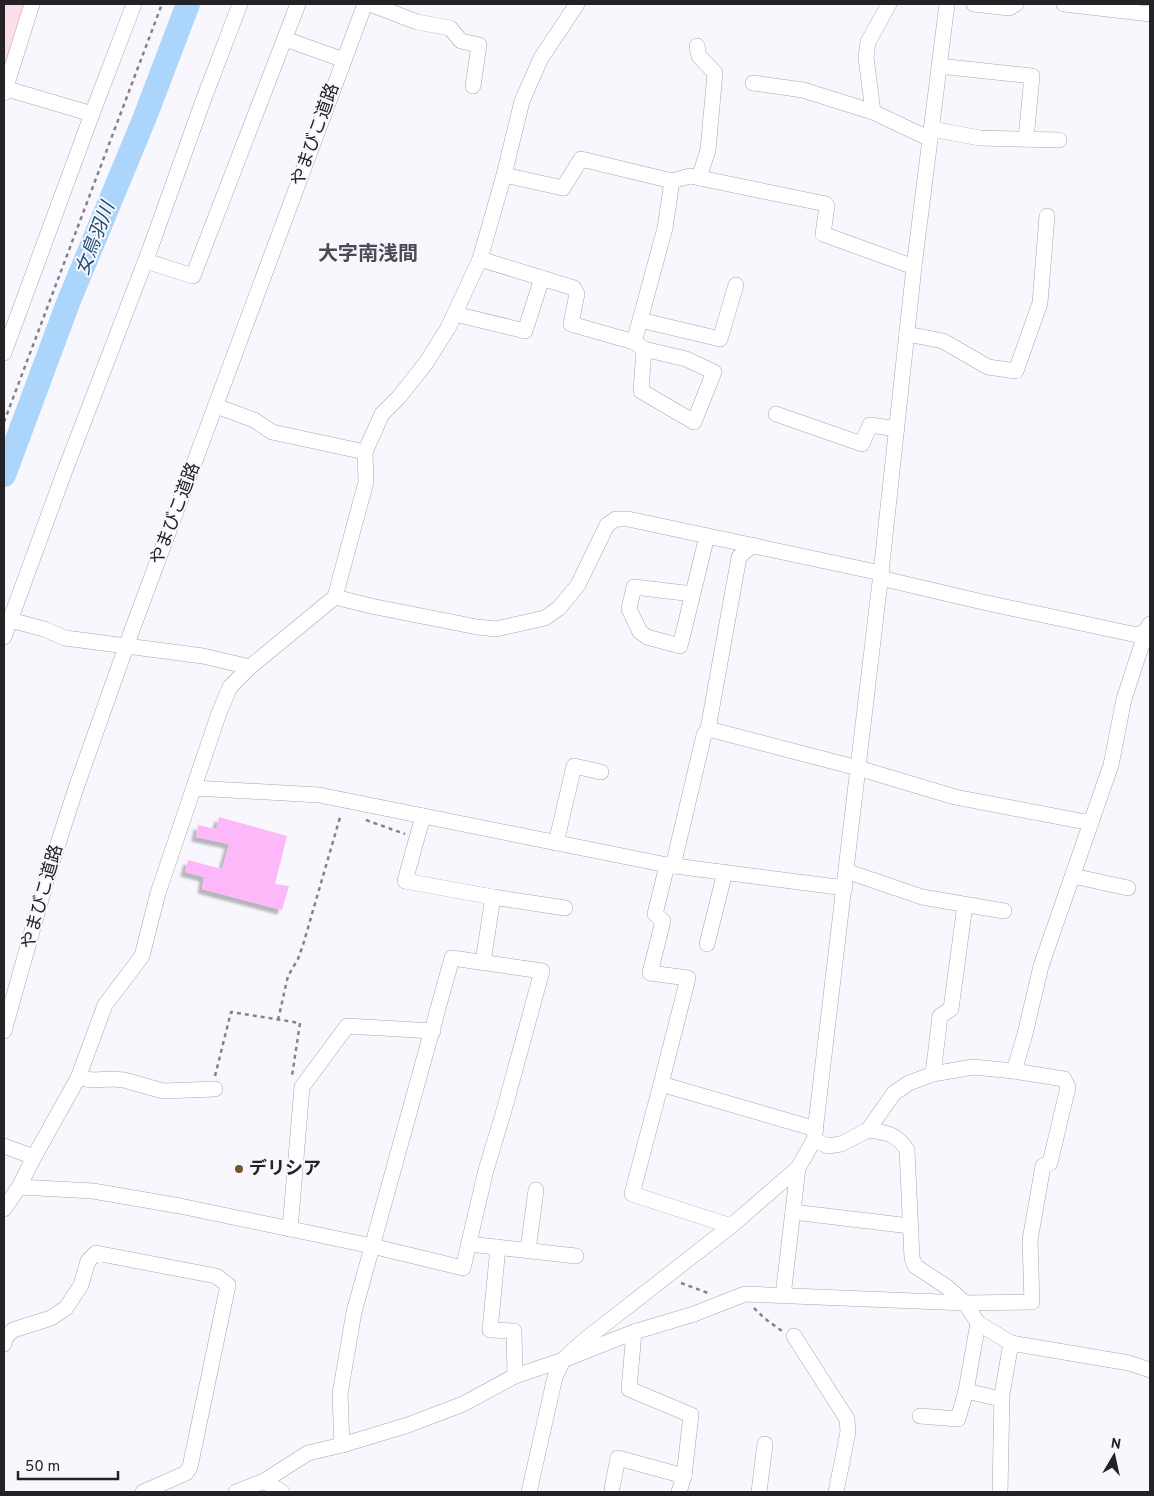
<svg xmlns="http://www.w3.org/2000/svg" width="1154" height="1496" viewBox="0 0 1154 1496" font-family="Overpass,'Noto Sans JP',sans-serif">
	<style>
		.green { fill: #fddfe9 }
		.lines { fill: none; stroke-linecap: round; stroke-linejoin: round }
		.river { stroke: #abd5fb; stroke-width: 24 }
		.building { fill: #fdb8f9; filter: url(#shadow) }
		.minor-casing { stroke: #a9a5b0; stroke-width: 16 }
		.path { stroke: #848288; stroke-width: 2.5; stroke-dasharray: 4 4; stroke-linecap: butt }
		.minor { stroke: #fff; stroke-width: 15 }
		.poi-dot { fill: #73572a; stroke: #f9f7fe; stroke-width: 2 }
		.labels { text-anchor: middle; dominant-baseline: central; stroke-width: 4; stroke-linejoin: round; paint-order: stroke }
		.street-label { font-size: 18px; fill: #242226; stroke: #f9f7fe }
		.poi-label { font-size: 18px; font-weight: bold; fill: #242226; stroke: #f9f7fe; text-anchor: start }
		.water-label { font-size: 19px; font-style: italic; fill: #184c74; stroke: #f9f7fe }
		.quarter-label { font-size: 20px; font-weight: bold; fill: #4e4a54; stroke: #f9f7fe }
	</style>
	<defs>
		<filter id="shadow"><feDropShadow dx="-4.5" dy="4.5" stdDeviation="1" flood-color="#0004"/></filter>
	</defs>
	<rect width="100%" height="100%" fill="#f9f7fe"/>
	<path class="green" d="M4,4H24L4,67Z"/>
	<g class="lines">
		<path class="river" d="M4,475L68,303L145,117L188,4"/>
	</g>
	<path class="building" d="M219,817L287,836L275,884L289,886L282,910L202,889L204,877L185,872L188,860L222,869L229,844L196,837L198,825L216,829Z"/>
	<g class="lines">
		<g class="minor-casing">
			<g id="minor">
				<path d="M370,4L417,22L450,28L461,41L479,45L473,86"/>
				<path d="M974,4L1009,8L1016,4"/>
				<path d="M1064,4L1150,14"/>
				<path d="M285,39L344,60"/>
				<path d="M697,46L699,56L715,73L708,150L699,178"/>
				<path d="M939,66L1032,76L1026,139"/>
				<path d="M753,83L803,90L873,112L930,139"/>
				<path d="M4,88L92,114"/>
				<path d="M4,93L32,4"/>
				<path d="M873,112L866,57L868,42L889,4"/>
				<path d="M931,129L980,138L1059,140"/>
				<path d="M504,175L563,188L581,159L672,181L690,176L826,204L827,206L823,234L914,267"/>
				<path d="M480,259L574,288L577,294L571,324L634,342"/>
				<path d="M146,261L193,276L298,4"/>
				<path d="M455,314L525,331L542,278"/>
				<path d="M640,320L720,339L736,285"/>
				<path d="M907,334L943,341L988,367L1016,371L1040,303L1047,216"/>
				<path d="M644,349L686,359L714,372L694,422L641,391L644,349L634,342L665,228L672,181"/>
				<path d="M4,353L92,114L134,4"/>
				<path d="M216,406L254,420L272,432L365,452"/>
				<path d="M776,414L862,444L870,425L897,429"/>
				<path d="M752,545L739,557L708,729L858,768L955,797L1091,823"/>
				<path d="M880,578L987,603L1137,635L1145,632L1150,624"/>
				<path d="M693,594L634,587L629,609L640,632L647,637L680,646L707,536"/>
				<path d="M335,597L371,606L477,627L496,629L545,618L559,608L578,585L607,525L616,519H628L881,573"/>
				<path d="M10,620L44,629L65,638L203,656L250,667"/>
				<path d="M4,637L64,473L150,249L203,101L240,4"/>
				<path d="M194,788L319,795L667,865L845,888"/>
				<path d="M423,816L405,881L493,897"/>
				<path d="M556,843L574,766L601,772"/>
				<path d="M667,865L655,914L663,921L650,973L688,978L661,1084L816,1129"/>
				<path d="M673,866L704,735L708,729"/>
				<path d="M846,871L922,897L1004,911"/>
				<path d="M1073,876L1128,888"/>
				<path d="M707,944L725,872"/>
				<path d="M483,962L493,897L565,908"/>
				<path d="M4,1031L47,878L76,788L132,630L365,4"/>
				<path d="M1014,1071L1025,1034L1041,966L1111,765L1124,699L1143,641L1142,633"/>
				<path d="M933,1074L940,1016L951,1009L965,905"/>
				<path d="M78,1078L93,1080L113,1079L124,1080L163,1091L215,1089"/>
				<path d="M661,1084L632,1194L731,1226"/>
				<path d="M868,1130C887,1133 896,1133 907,1150L912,1258L915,1266L947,1287L965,1303L978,1323L1011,1343L1129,1363L1150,1370"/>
				<path d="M4,1146L34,1157"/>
				<path d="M19,1187L93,1191L180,1206L372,1246L463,1268L486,1170L503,1114L542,971L452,958L354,1312L340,1394L342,1445"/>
				<path d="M4,1209L19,1187L34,1157L78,1078L105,1005L142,956L158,893L219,713L230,687L250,667L335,597L366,482L365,452L382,414L399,397L426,363L448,328L480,259L504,175L522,101L541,58L577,4"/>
				<path d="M793,1212L910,1226"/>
				<path d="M290,1229L302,1087L347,1026L433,1031"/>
				<path d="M469,1244L576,1256"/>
				<path d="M498,1247L490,1330L514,1331L515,1376"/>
				<path d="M528,1250L536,1190"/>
				<path d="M783,1296L798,1168"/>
				<path d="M634,1332L629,1389L691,1415L684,1476L679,1492"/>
				<path d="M794,1336L847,1419L848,1432L836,1492"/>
				<path d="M4,1344L5,1338L13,1330L51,1318L66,1308L81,1285L88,1261L96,1253L216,1276L228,1285L190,1467L186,1473L143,1492"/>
				<path d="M966,1391L1001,1399"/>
				<path d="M920,1416L958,1419L966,1391L978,1323"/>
				<path d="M264,1481L282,1492"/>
				<path d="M612,1488L618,1458L684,1476"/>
				<path d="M236,1492L264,1481L308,1453L342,1445L408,1425L463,1404L515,1376L563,1360L634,1332L694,1314L745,1294L965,1303L1032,1302L1030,1240L1043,1166L1050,1163L1068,1087L1064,1079L1014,1071L973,1067L933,1074L909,1083L894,1093L868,1130L841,1144L828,1146L814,1140"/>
				<path d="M529,1492L555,1377L563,1360L582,1342L731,1226L798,1168L814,1140L881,573L914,267L947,4"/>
				<path d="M759,1492L765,1444"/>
				<path d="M1000,1492L1002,1394L1011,1343"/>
			</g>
		</g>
		<g class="path">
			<path d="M4,422L162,4"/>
			<path d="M366,820L405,834"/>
			<path d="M278,1020L288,976L298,959L303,945L341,814"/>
			<path d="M215,1076L231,1012L300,1023L292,1076"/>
			<path d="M681,1283L708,1293"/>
			<path d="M754,1308L764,1318L782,1331"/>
		</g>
		<use href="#minor" class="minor"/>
	</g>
	<circle class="poi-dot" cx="239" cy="1169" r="5"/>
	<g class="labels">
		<g class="street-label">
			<text transform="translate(316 135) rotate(-70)">やまびこ道路</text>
			<text transform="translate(176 514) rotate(-69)">やまびこ道路</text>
			<text transform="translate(43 897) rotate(-74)">やまびこ道路</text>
		</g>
		<g class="poi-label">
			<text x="249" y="1169">デリシア</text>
		</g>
		<g class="water-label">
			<text transform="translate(96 239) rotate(-69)">女鳥羽川</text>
		</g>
		<g class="quarter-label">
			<text x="368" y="255">大字南浅間</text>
		</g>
	</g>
	<rect width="1154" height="1496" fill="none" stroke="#242226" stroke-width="10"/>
	<g transform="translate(1114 1456) rotate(9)" stroke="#f9f7fe" stroke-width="4" paint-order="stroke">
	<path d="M0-4L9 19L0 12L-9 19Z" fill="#242226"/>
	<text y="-8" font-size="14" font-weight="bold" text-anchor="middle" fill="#242226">N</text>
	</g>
	<path d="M18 1471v8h100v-8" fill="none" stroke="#242226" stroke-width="2.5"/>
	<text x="25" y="1471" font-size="15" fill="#242226" stroke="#f9f7fe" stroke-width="4" paint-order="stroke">50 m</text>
</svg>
